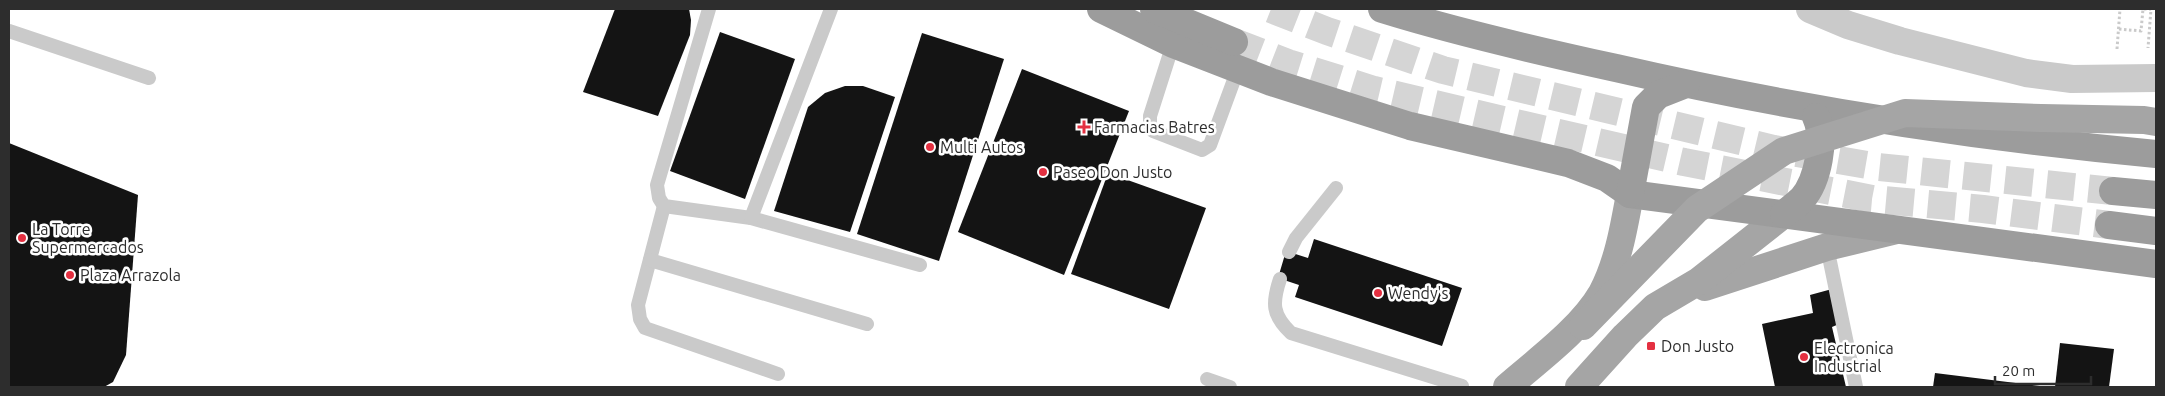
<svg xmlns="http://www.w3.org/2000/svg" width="2165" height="396" viewBox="0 0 2165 396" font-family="Ubuntu,sans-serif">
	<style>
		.building { fill: #141414 }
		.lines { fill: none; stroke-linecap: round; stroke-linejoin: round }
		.trunk-tunnel { stroke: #d5d5d5; stroke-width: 28; stroke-dasharray: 28 14; stroke-linecap: butt }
		.path { stroke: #cacaca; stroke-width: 3; stroke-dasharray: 2.5 2.5; stroke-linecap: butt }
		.service { stroke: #cacaca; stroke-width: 14 }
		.tertiary { stroke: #cacaca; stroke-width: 28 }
		.primary { stroke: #a5a5a5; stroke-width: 28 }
		.trunk { stroke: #9c9c9c; stroke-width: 28 }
		.primary-bridge { stroke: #a5a5a5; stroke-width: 28 }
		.poi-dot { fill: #e43041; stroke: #fff; stroke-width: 2 }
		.labels { text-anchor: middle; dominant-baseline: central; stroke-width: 5; stroke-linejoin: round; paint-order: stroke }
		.poi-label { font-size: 16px; fill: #2d2d2d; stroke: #fff; text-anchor: start }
	</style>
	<rect width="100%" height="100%" fill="#fff"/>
	<g class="building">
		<path d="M615,9H689L691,20L690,35L658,116L583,92Z"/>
		<path d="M720,32L795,59L745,199L670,171Z"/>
		<path d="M922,33L1004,59L939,261L857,234Z"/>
		<path d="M1022,69L1129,111L1064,275L958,232Z"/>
		<path d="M845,86H863L895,97L850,232L774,211L808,107L825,93Z"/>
		<path d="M9,143L138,195L126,355L113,382L104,387H9Z"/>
		<path d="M1108,173L1206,208L1169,309L1071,274Z"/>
		<path d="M1314,239L1462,288L1442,346L1295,297L1299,285L1278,278L1286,251L1308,258Z"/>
		<path d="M1832,289L1839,324L1832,327L1846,387H1775L1762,324L1813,313L1810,295Z"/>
		<path d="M2060,343L2114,349L2109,387H2055Z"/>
		<path d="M1935,373L2040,386V387H1933Z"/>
	</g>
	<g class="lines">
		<g class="trunk-tunnel">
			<path d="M1271,9L1327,31L1443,70L1774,149L1879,167L2113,191"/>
			<path d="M1234,42L1288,63L1374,90L1684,162L1872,199L1983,209L2109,225"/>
		</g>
		<g class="path">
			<path d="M2144,9H2151L2148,48"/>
			<path d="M2119,29L2141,31L2143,9"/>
			<path d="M2117,49L2120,9"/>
		</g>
		<g class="service">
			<path d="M709,9L657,185L659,198L664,206L751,218L920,265"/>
			<path d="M9,31L149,78"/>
			<path d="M1173,44L1150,116V124L1153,131L1202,150L1210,145L1238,69"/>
			<path d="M664,206L638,305L640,319L645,328L778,374"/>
			<path d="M751,218L831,9"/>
			<path d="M1827,247L1856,387"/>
			<path d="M1289,252L1296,238L1336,188"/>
			<path d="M650,260L867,324"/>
			<path d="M1280,279C1272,303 1272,315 1291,333L1462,386"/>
			<path d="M1207,379L1230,387"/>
		</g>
		<path class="tertiary" d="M1810,9L1848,25L1900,41L2026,73L2072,79L2156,78"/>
		<g class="primary">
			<path d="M1705,287L1827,247L1897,230"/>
			<path d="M1507,387C1538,360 1581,329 1602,293C1618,263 1624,227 1630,194"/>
			<path d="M1579,387L1625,336L1655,307L1699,281L1784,214"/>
		</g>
		<g class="trunk">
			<path d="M1101,9L1173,44L1271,82L1410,126L1568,163L1607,178L1630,194L2156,264"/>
			<path d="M1154,9L1234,42"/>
			<path d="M1382,9C1459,33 1538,51 1616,68C1794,109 1974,137 2156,154"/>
			<path d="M2113,191L2156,195"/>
			<path d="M1630,194L1646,107L1658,95L1686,84"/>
			<path d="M1784,214C1790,209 1797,204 1802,199C1818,181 1826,139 1816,117"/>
			<path d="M2109,225L2156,231"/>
		</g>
		<path class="primary-bridge" d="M1583,326L1697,209L1784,151L1905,113L2041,118L2144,120L2156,122"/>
	</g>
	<g class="poi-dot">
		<path d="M1081.5 119.5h5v5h5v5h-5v5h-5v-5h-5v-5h5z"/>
		<circle cx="930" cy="147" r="5"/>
		<circle cx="1043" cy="172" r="5"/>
		<circle cx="22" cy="238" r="5"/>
		<circle cx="70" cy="275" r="5"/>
		<circle cx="1378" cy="293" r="5"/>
		<rect x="1646" y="341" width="10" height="10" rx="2.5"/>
		<circle cx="1804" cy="357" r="5"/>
	</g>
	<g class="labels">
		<g class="poi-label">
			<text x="1094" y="127">Farmacias Batres</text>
			<text x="940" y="147">Multi Autos</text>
			<text x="1053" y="172">Paseo Don Justo</text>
			<text x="32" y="229">La Torre<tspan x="32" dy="18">Supermercados</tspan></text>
			<text x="80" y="275">Plaza Arrazola</text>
			<text x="1388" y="293">Wendy's</text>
			<text x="1661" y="346">Don Justo</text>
			<text x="1814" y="348">Electronica<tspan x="1814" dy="18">Industrial</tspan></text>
		</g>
	</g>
	<rect width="2165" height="396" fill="none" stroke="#2d2d2d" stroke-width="20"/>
	<path d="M1995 376v8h96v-8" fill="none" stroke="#2d2d2d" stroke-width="2.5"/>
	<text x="2002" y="376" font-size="15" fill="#2d2d2d" stroke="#ffffff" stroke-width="4" paint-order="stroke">20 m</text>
</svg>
